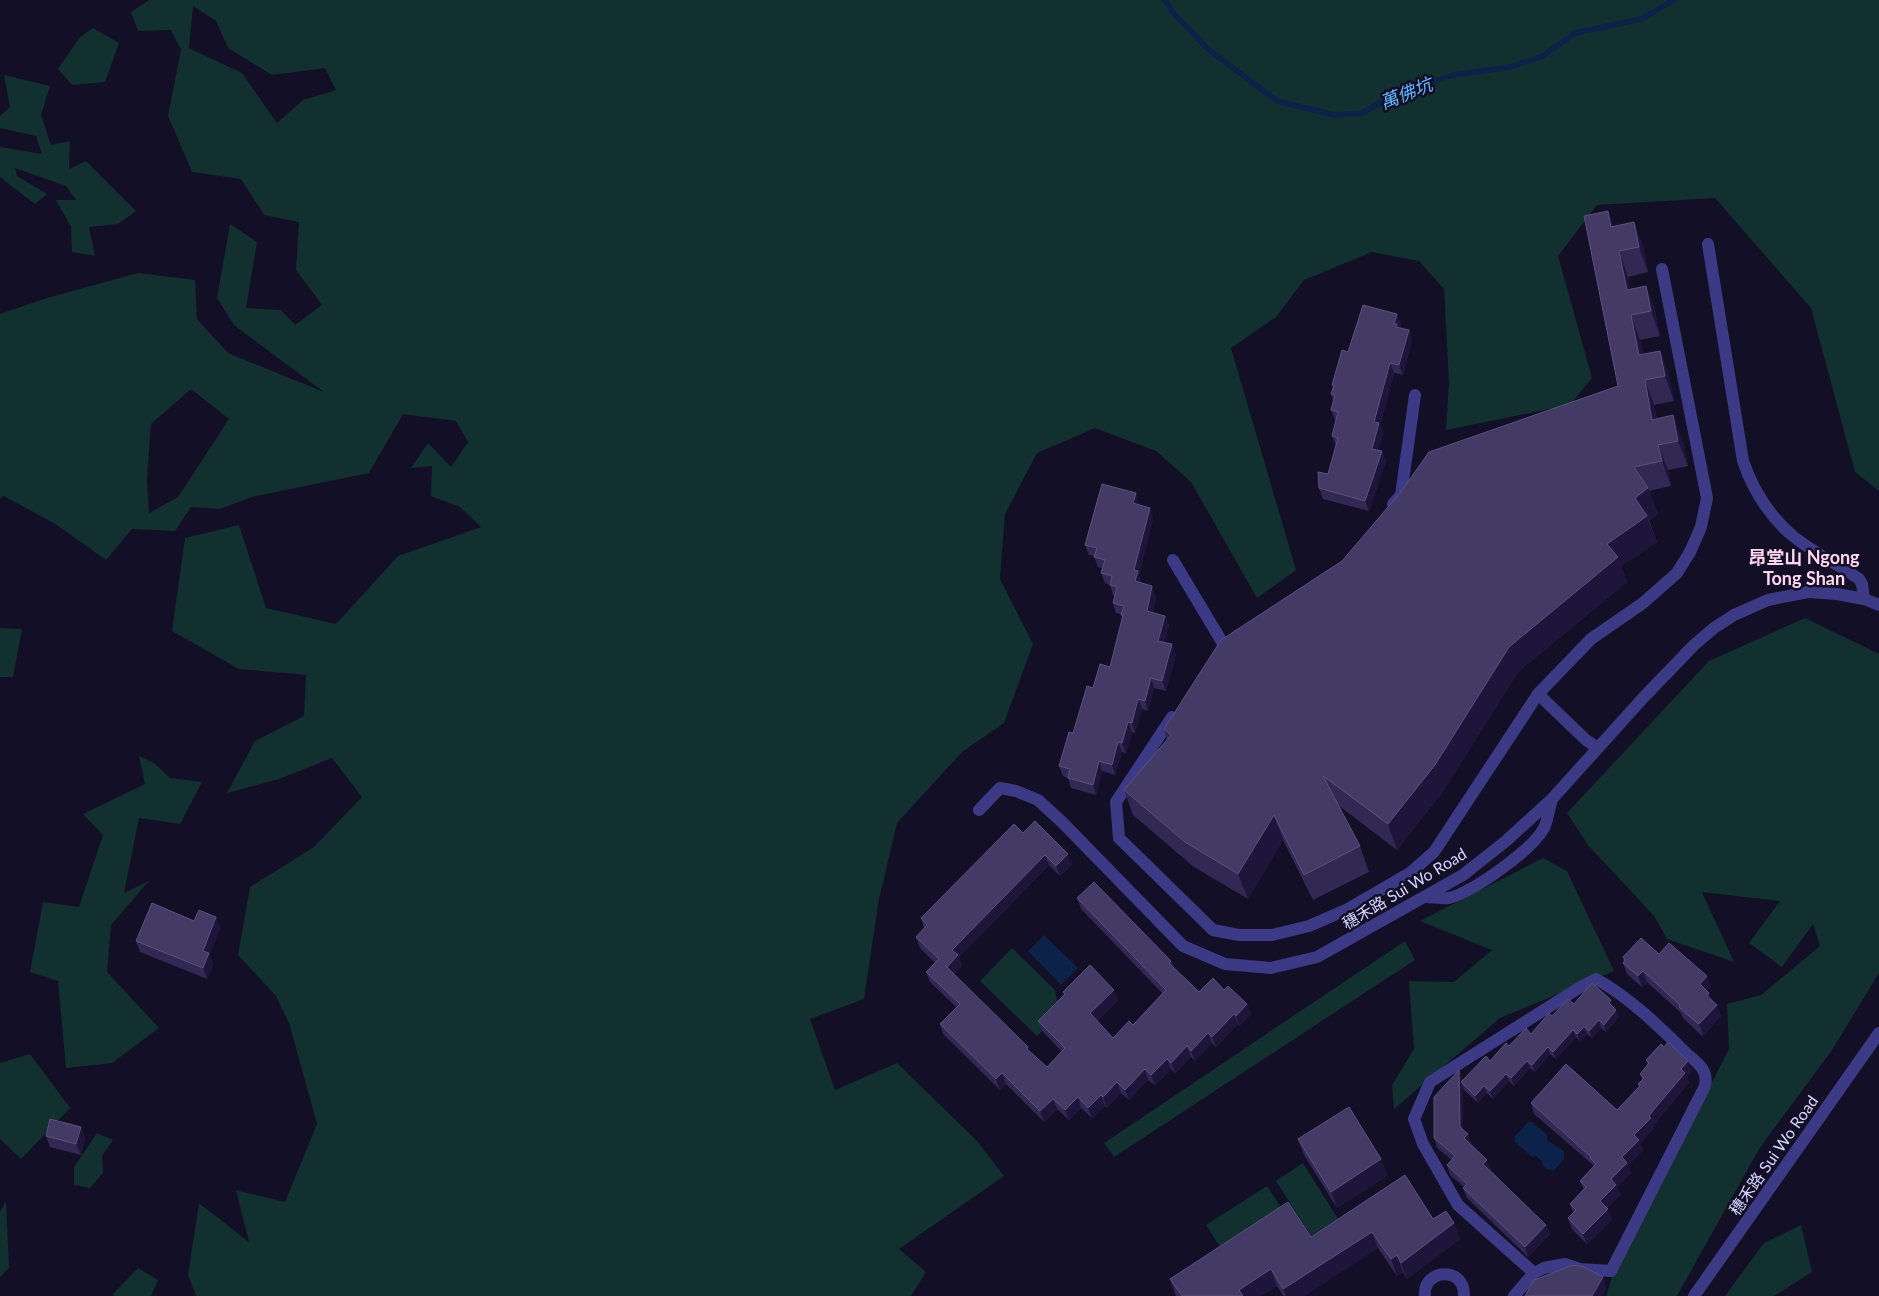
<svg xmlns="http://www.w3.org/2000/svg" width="1879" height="1296" viewBox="0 0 1879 1296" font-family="Lato,'Noto Sans TC',sans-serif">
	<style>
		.green { fill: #12302f; fill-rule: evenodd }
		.water { fill: #0c2248 }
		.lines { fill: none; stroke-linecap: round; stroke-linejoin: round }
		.stream { stroke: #0c2248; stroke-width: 5.5 }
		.minor { stroke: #3d3a85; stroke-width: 12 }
		.wall { fill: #312854 }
		.shaded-wall { fill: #1d163a }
		.building { fill: #433a66; stroke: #5a527e }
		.labels { text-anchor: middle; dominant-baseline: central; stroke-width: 5; stroke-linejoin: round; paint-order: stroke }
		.street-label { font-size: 16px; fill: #d9d4ff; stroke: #130f26 }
		.water-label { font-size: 18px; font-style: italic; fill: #62b6ff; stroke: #130f26 }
		.neighbourhood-label { font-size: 18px; font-weight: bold; fill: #ffd6f0; stroke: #130f26 }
	</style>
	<rect width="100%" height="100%" fill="#130f26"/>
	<g class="green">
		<path d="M149,0H1879V491L1855,472L1811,308L1715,198L1597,205L1558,256L1592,378L1570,405L1446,430L1449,382L1444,289L1419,261L1372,252L1304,280L1276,317L1231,348L1296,570L1257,598L1191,482L1156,451L1095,428L1037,453L1005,514L1000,579L1033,644L1004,723L962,752L897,823L879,899L864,999L810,1019L835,1090L897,1063L977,1141L1004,1176L899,1249L926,1272L911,1296H196L188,1275L199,1203L249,1242L236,1190L285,1202L317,1124L289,1023L276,996L238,955L250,887L314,847L362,797L332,758L279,779L227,793L255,741L304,716L306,675L239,669L172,631L185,538L239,525L266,608L336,624L398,556L481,527L460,507L431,496L432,466L411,468L428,443L451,467L468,442L456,421L403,414L369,473L252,497L220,509L191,507L175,531L132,529L106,560L57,525L4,496L0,499V314L47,298L138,273L195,280L197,319L228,353L324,392L234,325L217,298L230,224L257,242L246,308L281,310L295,325L322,305L296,270L299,222L264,215L241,179L192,172L168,116L181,50L171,30L138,31L131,12ZM193,6L216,21L228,48L272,75L325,68L336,90L303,100L277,123L242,73L189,48ZM191,389L229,419L178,497L149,513L147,479L151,424Z"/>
		<path d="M93,28L119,43L105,82L72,85L58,69L80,37Z"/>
		<path d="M4,75L50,86L41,115L51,145L70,141L69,169L86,161L136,211L118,224L89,227L95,256L72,252L71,227L56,200H76L66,186L15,168L17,176L47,194L35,204L0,177V147L42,154L36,136L0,128V116L10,107Z"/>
		<path d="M1805,618L1879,654V973L1832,1050L1759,1149L1677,1296H1606L1612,1277L1729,1049L1727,1004L1761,995L1820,946L1813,924L1782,967L1749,943L1780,901L1702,892L1734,962L1667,939L1654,916L1588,845L1567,813L1709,661Z"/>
		<path d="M0,628L22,629L13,677H0Z"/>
		<path d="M139,756L154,763L170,778L202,782L180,824L139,818L124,893L149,881L111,925L107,972L159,1028L112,1063L66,1068L58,981L30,972L43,902L79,907L103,835L83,814L145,784Z"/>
		<path d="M1543,858L1567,871L1614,971L1500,1018L1394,1109L1392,1085L1414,1049L1409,981L1454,982L1492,950L1420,921Z"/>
		<path d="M1405,941L1415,960L1114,1157L1104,1143Z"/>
		<path d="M1012,948L1055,990L1057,1000L1065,1007L1037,1036L980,981Z"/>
		<path d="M30,1054L70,1108L21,1159L0,1139V1063Z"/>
		<path d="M97,1133L113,1140L102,1156L103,1173L90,1188L74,1185V1167Z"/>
		<path d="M1303,1163L1338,1219L1311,1236L1276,1181Z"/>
		<path d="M1267,1186L1288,1218L1227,1258L1206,1225Z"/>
		<path d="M6,1201L9,1268L0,1277V1212Z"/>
		<path d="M1801,1225L1812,1272L1774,1296H1725L1764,1243Z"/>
		<path d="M138,1268L158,1280L151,1296H114L113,1294Z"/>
	</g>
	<g class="water">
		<path d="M1044,935L1078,968L1061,985L1028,951Z"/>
		<path d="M1528,1122H1532L1547,1135V1140L1564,1151V1159L1554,1171L1546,1169L1542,1164V1161L1536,1156L1532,1157L1515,1142V1136Z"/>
	</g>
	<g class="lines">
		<path class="stream" d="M1165,0L1175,15L1208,49L1277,101L1334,115L1362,113L1400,92L1453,75L1510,67L1543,56L1575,33L1641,19L1674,0"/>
		<g class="minor">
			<path d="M1708,244L1743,461C1753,490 1770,517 1794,537C1814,553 1838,564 1859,579L1862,584L1864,599"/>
			<path d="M1393,504L1401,495L1415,395"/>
			<path d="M1173,560L1222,642"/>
			<path d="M1538,694L1586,740L1598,748"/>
			<path d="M1172,717L1116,802L1119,838L1213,930L1239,935H1272L1309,926L1348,909L1410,873L1434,852L1538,694L1591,639L1643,603L1677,573L1690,552L1701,527L1707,498L1662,269"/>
			<path d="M979,810L1000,788L1016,791L1038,800L1062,822L1183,946L1225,964L1271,968L1317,957L1463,875L1506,841L1552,799L1643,698L1694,645L1714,628L1734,615L1768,600L1808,592L1837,594L1864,599L1879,605"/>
			<path d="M1426,897C1433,897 1443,899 1449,898C1473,892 1532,850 1544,828C1548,820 1549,808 1552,799"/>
			<path d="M1425,1296C1422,1269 1465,1265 1464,1296"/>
			<path d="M1514,1296L1534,1273L1544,1268L1565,1264L1580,1269L1611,1271L1705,1086C1706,1081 1706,1075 1703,1070C1700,1064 1692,1058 1687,1054C1661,1028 1628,996 1596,979L1582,986L1430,1082L1414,1119L1423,1144L1458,1205L1534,1273"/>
			<path d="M1694,1296L1879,1033"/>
		</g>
	</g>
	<g class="wall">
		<path d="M1634,222L1643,247L1648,272L1628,277L1630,289L1646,286L1655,311L1660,336L1640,340L1643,354L1660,351L1669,376L1674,401L1654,405L1657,419L1683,441L1688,466L1668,470L1671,486L1649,491L1658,514L1649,520L1657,542L1621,566L1627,582L1518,672L1444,790L1397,850L1338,805L1360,846L1369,872L1313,900L1283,840L1248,899L1194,867L1133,815L1124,790L1167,740L1164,729L1618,386L1614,226Z"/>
		<path d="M1401,324L1400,328L1409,330L1412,340L1403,375L1394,373L1380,425L1383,434L1378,450L1382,451L1386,461L1369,511L1323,499L1319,488L1328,474L1336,446L1332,436L1336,420H1335L1331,410L1333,400L1331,394L1333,389L1332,385L1348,352Z"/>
		<path d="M1139,503V505L1153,518L1139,574L1141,581V583L1156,596L1153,612L1165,616L1169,626L1164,642L1176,654L1166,691L1154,688L1148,711L1142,709L1135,733L1132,732L1126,753L1122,752L1115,775L1102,771L1096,795L1071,788L1068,778L1063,776L1059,766L1073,733L1093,688L1110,667L1123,618L1121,614L1116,613L1113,603L1115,596L1113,595L1110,585L1105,583L1101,573L1102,568L1098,567L1094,556L1089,555L1085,545Z"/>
		<path d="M1023,833L1072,864L1060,876L1049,865L959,957L962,966L954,974L1030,1052L1047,1067L1062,1052L1042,1031L1038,1021L1064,996L1063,992L1118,1000L1097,1021L1113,1038L1133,1025L1162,993L1081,909L1077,898L1171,961L1173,967L1199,992L1224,990L1247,1004L1251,1014L1239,1026L1238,1024L1216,1047L1212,1043L1195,1061L1191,1057L1175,1073L1171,1069L1155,1085L1148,1080L1129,1100L1121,1093L1107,1108L1105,1106L1092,1118L1081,1108L1069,1120L1057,1109L1044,1122L1006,1084L1000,1090L943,1034L940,1024L956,1007L930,982L926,972L935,963L920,948L916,937L924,928L921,918Z"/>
		<path d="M216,917L220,928L209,955L213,964L207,979L140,952L136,941L194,921Z"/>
		<path d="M1659,954L1711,987L1707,991L1721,1016L1703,1036L1701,1035L1683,1018L1681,1013L1647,982L1642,987L1627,974L1623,963L1624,961L1623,957Z"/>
		<path d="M1611,1000L1614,1008L1619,1017L1606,1032L1601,1028L1592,1038L1587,1034L1580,1041L1576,1037L1556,1059L1550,1054L1535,1072L1530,1068L1514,1086L1509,1081L1493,1099L1487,1093L1478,1103L1464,1090L1463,1087V1130L1468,1134L1471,1144V1145L1491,1169L1490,1170L1546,1225L1550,1234L1528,1257L1467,1198L1463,1188L1464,1187L1450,1175L1447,1165L1452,1160L1437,1148L1434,1138L1459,1070L1463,1081L1509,1046L1531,1034L1552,1016L1574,1004Z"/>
		<path d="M1646,1060L1692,1071L1687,1077L1689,1083L1660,1117L1654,1126V1128L1640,1143L1643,1150L1628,1165L1631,1173L1617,1187L1620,1195L1607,1208L1612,1220L1587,1244L1572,1229L1568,1218L1573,1213L1570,1204L1584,1190L1580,1181L1593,1167V1165L1534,1114L1531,1103L1617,1110L1639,1086L1638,1084L1642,1080L1640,1074L1648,1065Z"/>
		<path d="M46,1136L85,1138L81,1155L50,1147Z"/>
		<path d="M1298,1139L1381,1159L1387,1176L1337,1208L1304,1155Z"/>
		<path d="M1433,1219L1454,1223L1460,1239L1407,1279L1403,1272L1397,1276L1378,1248L1304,1296H1283L1277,1286L1261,1296H1176L1170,1279L1311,1237Z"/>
	</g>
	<g class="shaded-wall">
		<path d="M1608,211L1617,236L1620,252L1611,227Z"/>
		<path d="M1634,222L1643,247L1648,272L1639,247Z"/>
		<path d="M1619,251L1628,277L1636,315L1627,290Z"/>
		<path d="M1646,286L1655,311L1660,336L1651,311Z"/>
		<path d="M1397,314L1401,324L1399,331L1394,324Z"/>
		<path d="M1631,315L1640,340L1648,380L1639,355Z"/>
		<path d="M1409,330L1412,340L1403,375L1399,365Z"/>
		<path d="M1660,351L1669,376L1674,401L1665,376Z"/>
		<path d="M1390,363L1394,373L1380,425L1383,434L1376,459L1372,449L1374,422Z"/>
		<path d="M1645,380L1654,405L1661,445L1652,420Z"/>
		<path d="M1673,415L1683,441L1688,466L1678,441Z"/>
		<path d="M1658,445L1668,470L1671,486L1662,461Z"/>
		<path d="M1382,451L1386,461L1369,511L1365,501Z"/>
		<path d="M1648,488L1658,514L1648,520L1657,542L1621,566L1627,582L1518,672L1444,790L1397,850L1388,824L1509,647L1607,544L1635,498Z"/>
		<path d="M1136,493L1139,503L1136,513L1133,503Z"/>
		<path d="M1150,508L1153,518L1139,574L1141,581L1139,591L1135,581L1134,570Z"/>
		<path d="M1152,586L1156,596L1151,621L1147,611Z"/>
		<path d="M1165,616L1169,626L1162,651L1158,641Z"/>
		<path d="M1172,644L1176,654L1166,691L1162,681Z"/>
		<path d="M1151,678L1154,688L1148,711L1145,701Z"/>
		<path d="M1138,699L1142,709L1135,733L1132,723Z"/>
		<path d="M1128,722L1132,732L1126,753L1122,743Z"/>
		<path d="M1118,742L1122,752L1115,775L1112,765Z"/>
		<path d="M1099,761L1102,771L1096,795L1093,785Z"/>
		<path d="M1274,815L1283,840L1248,899L1238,874Z"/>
		<path d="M1068,854L1072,864L1060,876L1056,866Z"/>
		<path d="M1045,855L1049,865L959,957L962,966L951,978L947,967L952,950Z"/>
		<path d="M216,917L220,928L209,955L213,964L207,979L203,968V951Z"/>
		<path d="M1643,971L1647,982L1642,987L1638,976Z"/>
		<path d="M1707,976L1711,987L1704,995L1700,984Z"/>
		<path d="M1114,990L1118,1000L1094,1024L1090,1013Z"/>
		<path d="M1709,993L1713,1004L1707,996Z"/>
		<path d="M1611,1000L1614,1008L1609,1003Z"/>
		<path d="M1247,1004L1251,1014L1239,1026L1236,1016Z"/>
		<path d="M1717,1005L1721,1016L1703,1036L1699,1024Z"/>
		<path d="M1616,1010L1619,1017L1606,1032L1604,1025Z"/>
		<path d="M1234,1014L1238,1024L1216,1047L1212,1037Z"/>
		<path d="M1599,1020L1601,1028L1592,1038L1589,1031Z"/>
		<path d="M1584,1027L1587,1034L1580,1041L1577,1034Z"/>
		<path d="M1573,1030L1576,1037L1556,1059L1553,1052Z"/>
		<path d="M1208,1033L1212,1043L1195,1061L1191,1051Z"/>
		<path d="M1187,1046L1191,1057L1175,1073L1171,1063Z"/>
		<path d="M1548,1047L1550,1054L1535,1072L1532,1065Z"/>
		<path d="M1167,1059L1171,1069L1155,1085L1151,1075Z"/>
		<path d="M1527,1061L1530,1068L1514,1086L1511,1078Z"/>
		<path d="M1688,1061L1692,1071L1687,1077L1689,1083L1660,1117L1654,1126V1128L1640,1143L1643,1150L1628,1165L1631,1173L1617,1187L1620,1195L1604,1212L1600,1201L1622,1157L1634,1135L1649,1116L1681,1069Z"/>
		<path d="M1145,1069L1148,1080L1129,1100L1125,1090Z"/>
		<path d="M1459,1070L1463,1079V1084L1461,1082L1463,1087V1137L1460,1127Z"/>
		<path d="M1002,1073L1006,1084L1000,1090L996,1079Z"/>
		<path d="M1506,1074L1509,1081L1493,1099L1490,1091Z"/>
		<path d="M1117,1082L1121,1093L1107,1108L1103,1097Z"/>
		<path d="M1484,1086L1487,1093L1478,1103L1475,1096Z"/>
		<path d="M1101,1095L1105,1106L1092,1118L1088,1108Z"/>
		<path d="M1078,1097L1081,1108L1069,1120L1065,1110Z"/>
		<path d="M1053,1099L1057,1109L1044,1122L1040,1111Z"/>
		<path d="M81,1127L85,1138L81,1155L76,1144Z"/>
		<path d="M1468,1134L1471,1144L1468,1148L1464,1138Z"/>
		<path d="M1381,1159L1387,1176L1337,1208L1331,1192Z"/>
		<path d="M1487,1160L1491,1169L1487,1174L1483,1164Z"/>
		<path d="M1608,1209L1612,1220L1587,1244L1583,1234Z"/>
		<path d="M1454,1223L1460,1239L1407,1279L1401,1263Z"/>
		<path d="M1546,1225L1550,1234L1528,1257L1525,1247Z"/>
		<path d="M1372,1232L1378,1248L1304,1296H1286L1283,1289Z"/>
		<path d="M1397,1255L1403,1272L1397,1276L1391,1259Z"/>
		<path d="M1271,1269L1277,1286L1261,1296H1242L1239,1290Z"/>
		<path d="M1603,1277L1607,1288L1603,1296H1592Z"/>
	</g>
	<g class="building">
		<path d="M1608,211L1611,227L1634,222L1639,247L1619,251L1627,290L1646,286L1651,311L1631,315L1639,355L1660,351L1665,376L1645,380L1652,420L1673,415L1678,441L1658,445L1662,461L1634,467L1648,488L1635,498L1647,516L1607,544L1618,557L1509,647L1435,765L1388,824L1323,776L1360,846L1304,875L1274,815L1238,874L1185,842L1124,790L1171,735L1164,729L1221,640L1342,561L1400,493L1429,452L1618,386L1584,216Z"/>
		<path d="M1363,305L1397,314L1394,324H1397L1396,327L1409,330L1399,365L1390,363L1374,422L1379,423L1372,449L1382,451L1365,501L1319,488L1318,472L1328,474L1338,438L1332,436L1338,412L1331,410L1335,395L1331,394L1334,386L1332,385L1342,350L1348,352Z"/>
		<path d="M1102,484L1136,493L1133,503L1150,508L1134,570L1138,571L1135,581L1152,586L1147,611L1165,616L1158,641L1172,644L1162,681L1151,678L1145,701L1138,699L1132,723L1128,722L1122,743L1118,742L1112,765L1099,761L1093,785L1068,778L1070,769L1059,766L1069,732L1073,733L1087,686L1093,688L1100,664L1110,667L1123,615H1121L1124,606L1113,603L1117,587L1110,585L1112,576L1101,573L1105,560L1094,557L1097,548L1085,545Z"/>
		<path d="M1035,821L1068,854L1056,866L1045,855L952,950L958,955L947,967L945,965L1028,1047L1027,1049L1047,1067L1065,1048L1038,1021L1065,994L1063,992L1090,965L1114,990L1090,1013L1113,1038L1129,1021L1133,1025L1166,990L1077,898L1094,882L1171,961L1169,963L1199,992L1213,978L1224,990L1228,986L1247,1004L1236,1016L1234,1014L1212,1037L1208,1033L1191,1051L1187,1046L1171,1063L1167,1059L1151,1075L1145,1069L1125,1090L1117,1082L1103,1097L1101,1095L1088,1108L1078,1097L1065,1110L1053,1099L1040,1111L1002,1073L996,1079L940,1024L960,1004L926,972L939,959L916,937L927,925L921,918L1014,824L1023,833Z"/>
		<path d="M152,903L194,921L199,910L216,917L203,951L209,953L203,968L136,941Z"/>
		<path d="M1641,938L1659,954L1669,943L1707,976L1700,984L1709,993L1707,996L1717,1005L1699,1024L1697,1023L1679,1007L1680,1005L1643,971L1638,976L1623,963L1625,960L1623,957Z"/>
		<path d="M1592,983L1611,1000L1609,1003L1616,1010L1604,1025L1599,1020L1589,1031L1584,1027L1577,1034L1573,1030L1553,1052L1548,1047L1532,1065L1527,1061L1511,1078L1506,1074L1490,1091L1484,1086L1475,1096L1461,1082L1486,1056L1490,1061L1506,1043L1509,1046L1526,1028L1531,1034L1549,1013L1552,1016L1568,999L1574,1004Z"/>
		<path d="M1668,1042L1688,1061L1681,1069L1685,1073L1656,1107L1649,1116L1651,1118L1634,1135L1639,1140L1622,1157L1627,1163L1611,1179L1616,1185L1600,1201L1608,1209L1583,1234L1568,1218L1576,1210L1570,1204L1586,1187L1580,1181L1596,1164L1590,1158L1591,1157L1531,1103L1566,1064L1617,1110L1640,1086L1638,1084L1644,1078L1640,1074L1649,1063L1646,1060L1661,1044L1664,1047Z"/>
		<path d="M1459,1070L1460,1127L1468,1134L1464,1138L1487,1160L1483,1164L1546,1225L1525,1247L1463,1188L1467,1184L1447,1165L1455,1156L1434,1138V1097Z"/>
		<path d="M1349,1107L1381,1159L1331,1192L1298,1139Z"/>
		<path d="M50,1119L81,1127L76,1144L46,1136Z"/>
		<path d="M1405,1175L1433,1219L1446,1211L1454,1223L1401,1263L1397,1255L1391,1259L1372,1232L1283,1289L1271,1269L1239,1290L1243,1296H1182L1170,1279L1288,1202L1311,1237Z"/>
		<path d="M1573,1265L1584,1267L1603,1277L1592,1296H1525L1534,1280Z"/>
	</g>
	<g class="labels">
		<g class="street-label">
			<text transform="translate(1404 888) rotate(-31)">穗禾路 Sui Wo Road</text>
			<text transform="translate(1773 1155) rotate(-55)">穗禾路 Sui Wo Road</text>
		</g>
		<g class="water-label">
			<text transform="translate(1406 93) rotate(-22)">萬佛坑</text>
		</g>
		<g class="neighbourhood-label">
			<text x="1804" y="557">昂堂山 Ngong<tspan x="1804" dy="21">Tong Shan</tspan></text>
		</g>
	</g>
</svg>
